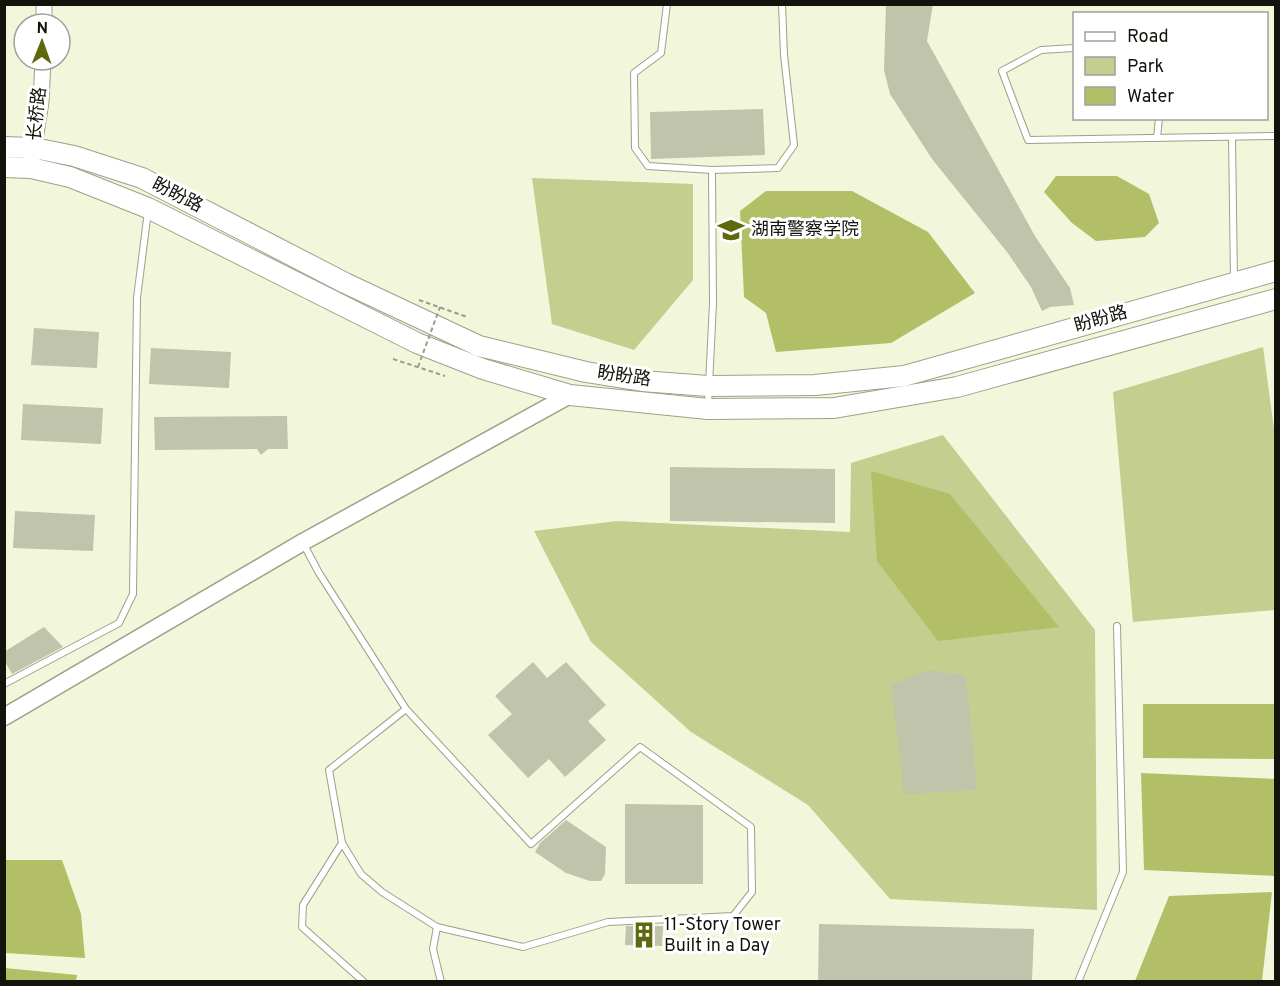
<svg xmlns="http://www.w3.org/2000/svg" width="1280" height="986" viewBox="0 0 1280 986" font-family="Overpass,'Noto Sans SC',sans-serif">
	<style>
		.green { fill: #c3ce8f }
		.water { fill: #b2bf66 }
		.building { fill: #bfc4ab }
		.lines { fill: none; stroke-linecap: round; stroke-linejoin: round }
		.service-casing { stroke: #9ca188; stroke-width: 8 }
		.tertiary-casing { stroke: #9ca188; stroke-width: 17 }
		.secondary-casing { stroke: #9ca188; stroke-width: 19 }
		.primary-casing { stroke: #9ca188; stroke-width: 22 }
		.path { stroke: #9a9e8a; stroke-width: 2; stroke-dasharray: 4.5 3; stroke-linecap: butt }
		.service { stroke: #fff; stroke-width: 6 }
		.tertiary { stroke: #fff; stroke-width: 15 }
		.secondary { stroke: #fff; stroke-width: 16 }
		.primary { stroke: #fff; stroke-width: 20 }
		.path-bridge { stroke: #9a9e8a; stroke-width: 2; stroke-dasharray: 4.5 3; stroke-linecap: butt }
		.labels { text-anchor: middle; dominant-baseline: central; stroke-width: 6; stroke-linejoin: round; paint-order: stroke }
		.street-label { font-size: 18px; fill: #12130a; stroke: #fff }
		.poi-label { font-size: 18px; fill: #12130a; stroke: #fff; text-anchor: start }
	</style>
	<rect width="100%" height="100%" fill="#f2f7dc"/>
	<g class="green">
		<path d="M532,178L693,184V280L634,350L552,324Z"/>
		<path d="M1263,347L1276,444L1275,610L1133,622L1113,392Z"/>
		<path d="M943,435L1095,630L1097,910L890,899L808,805L691,732L591,642L534,531L617,521L850,532L851,463Z"/>
	</g>
	<g class="water">
		<path d="M1056,176H1117L1149,194L1159,223L1145,237L1096,241L1072,223L1044,192Z"/>
		<path d="M766,191H852L928,232L975,293L891,343L776,352L766,313L744,297L740,211Z"/>
		<path d="M871,471L950,494L1059,627L938,641L877,561Z"/>
		<path d="M1143,704H1275V759L1143,758Z"/>
		<path d="M1141,773L1275,779V876L1144,870Z"/>
		<path d="M5,860H62L81,914L85,958L5,953Z"/>
		<path d="M1272,892L1262,981H1135L1169,896Z"/>
		<path d="M5,968L77,975L76,981H5Z"/>
	</g>
	<g class="building">
		<path d="M886,4H933L927,41L1035,236L1070,288L1074,305L1050,307L1042,311L1031,287L1007,252L932,159L890,94L884,70Z"/>
		<path d="M763,109L765,155L651,159L650,112Z"/>
		<path d="M34,328L99,332L97,368L31,365Z"/>
		<path d="M151,348L231,352L229,388L149,384Z"/>
		<path d="M23,404L103,408L101,444L21,440Z"/>
		<path d="M287,416L288,449H268L261,455L257,449L155,450L154,417Z"/>
		<path d="M670,467L835,469V523L670,521Z"/>
		<path d="M15,511L95,515L93,551L13,548Z"/>
		<path d="M44,627L63,647L12,674L4,660V652Z"/>
		<path d="M533,662L547,678L566,662L606,705L588,721L606,740L565,777L549,759L528,778L488,735L512,714L495,696Z"/>
		<path d="M927,670L966,676L977,790L904,794L891,686Z"/>
		<path d="M625,804L703,805V884H625Z"/>
		<path d="M566,820L606,847L605,874L601,881H590L566,873L535,852L540,843Z"/>
		<path d="M819,924L1034,929L1032,981H818Z"/>
		<path d="M626,926H663L662,946L625,945Z"/>
	</g>
	<g class="lines">
		<g class="service-casing">
			<g id="service">
				<path d="M667,4L661,53L634,73L635,148L648,166L712,170L778,168L794,145L784,55L782,4"/>
				<path d="M1074,48L1041,50L1002,71L1028,140L1276,136"/>
				<path d="M1157,138L1159,118"/>
				<path d="M1232,138L1234,279"/>
				<path d="M708,405L713,303L712,170"/>
				<path d="M303,543L319,573L406,709L329,770L342,843L361,874L382,892L437,927L523,947L608,922L733,916L752,892L751,827L640,747L531,844L406,709"/>
				<path d="M4,684L119,623L133,594L137,298L148,211"/>
				<path d="M342,843L303,905L302,927L364,982"/>
				<path d="M437,927L433,949L441,982"/>
				<path d="M1078,982L1123,872L1117,626"/>
			</g>
		</g>
		<g class="tertiary-casing">
			<g id="tertiary">
				<path d="M44,24V4"/>
				<path d="M32,159L41,102L43,60"/>
			</g>
		</g>
		<g class="secondary-casing">
			<path id="secondary" d="M4,717L303,542L570,395"/>
		</g>
		<g class="primary-casing">
			<g id="primary">
				<path d="M4,147L34,148L74,156L142,178L345,283L479,346L586,372L642,381L708,386L815,385L904,376L1276,271"/>
				<path d="M4,167L31,168L70,177L148,208L417,343L483,369L570,395L708,409L834,408L957,387L1276,299"/>
			</g>
		</g>
		<g class="path">
			<path d="M419,300L467,317"/>
			<path d="M393,359L445,376"/>
		</g>
		<use href="#service" class="service"/>
		<use href="#tertiary" class="tertiary"/>
		<use href="#secondary" class="secondary"/>
		<use href="#primary" class="primary"/>
		<path class="path-bridge" d="M418,367L440,307"/>
	</g>
	<defs>
		<g id="university-bare" transform="scale(2.07)"><path d="M0-5L7-2L0 1L-7-2ZM-4 1L0 2.5L4 1V4Q0 6-4 4Z" fill="#5e680d" stroke="#fff" stroke-width="2.5" paint-order="stroke"/></g>
		<g id="building-bare" transform="scale(2.07)"><path d="M-4-6H4V6H1V3H-1V6H-4ZM-2.5-4.3h1.7v1.8h-1.7ZM.8-4.3h1.7v1.8H.8ZM-2.5-1h1.7V.8h-1.7ZM.8-1h1.7V.8H.8Z" fill="#5e680d" stroke="#fff" stroke-width="2.5" paint-order="stroke"/></g>
	</defs>
	<g fill-rule="evenodd">
		<use href="#university-bare" x="731" y="230"/>
		<use href="#building-bare" x="644" y="935"/>
	</g>
	<g class="labels">
		<g class="street-label">
			<text transform="translate(38 114) rotate(-84)">长桥路</text>
			<text transform="translate(177 196) rotate(27)">盼盼路</text>
			<text transform="translate(1101 320) rotate(-16)">盼盼路</text>
			<text transform="translate(624 377) rotate(8)">盼盼路</text>
		</g>
		<g class="poi-label">
			<text x="751" y="230">湖南警察学院</text>
			<text x="664" y="925">11-Story Tower<tspan x="664" dy="21">Built in a Day</tspan></text>
		</g>
	</g>
	<rect width="1280" height="986" fill="none" stroke="#12130a" stroke-width="12"/>
	<rect x="1073" y="12" width="195" height="108" fill="#ffffff" stroke="#a0a19d" stroke-width="1.5"/>
	<rect x="1085" y="32" width="30" height="9" fill="#ffffff" stroke="#a0a19d" stroke-width="1.5"/>
	<text x="1127" y="42" font-size="18" fill="#12130a">Road</text>
	<rect x="1085" y="57" width="30" height="18" fill="#c3ce8f" stroke="#a0a19d" stroke-width="1.5"/>
	<text x="1127" y="72" font-size="18" fill="#12130a">Park</text>
	<rect x="1085" y="87" width="30" height="18" fill="#b2bf66" stroke="#a0a19d" stroke-width="1.5"/>
	<text x="1127" y="102" font-size="18" fill="#12130a">Water</text>
	<g transform="translate(42 42) rotate(1)"><circle r="28" fill="#ffffff" stroke="#a0a19d" stroke-width="1.5"/>
	<path d="M0-4.5L10 22L0 15L-10 22Z" fill="#5e680d"/>
	<text y="-9" font-size="16" font-weight="bold" text-anchor="middle" fill="#12130a">N</text>
	</g>
</svg>
